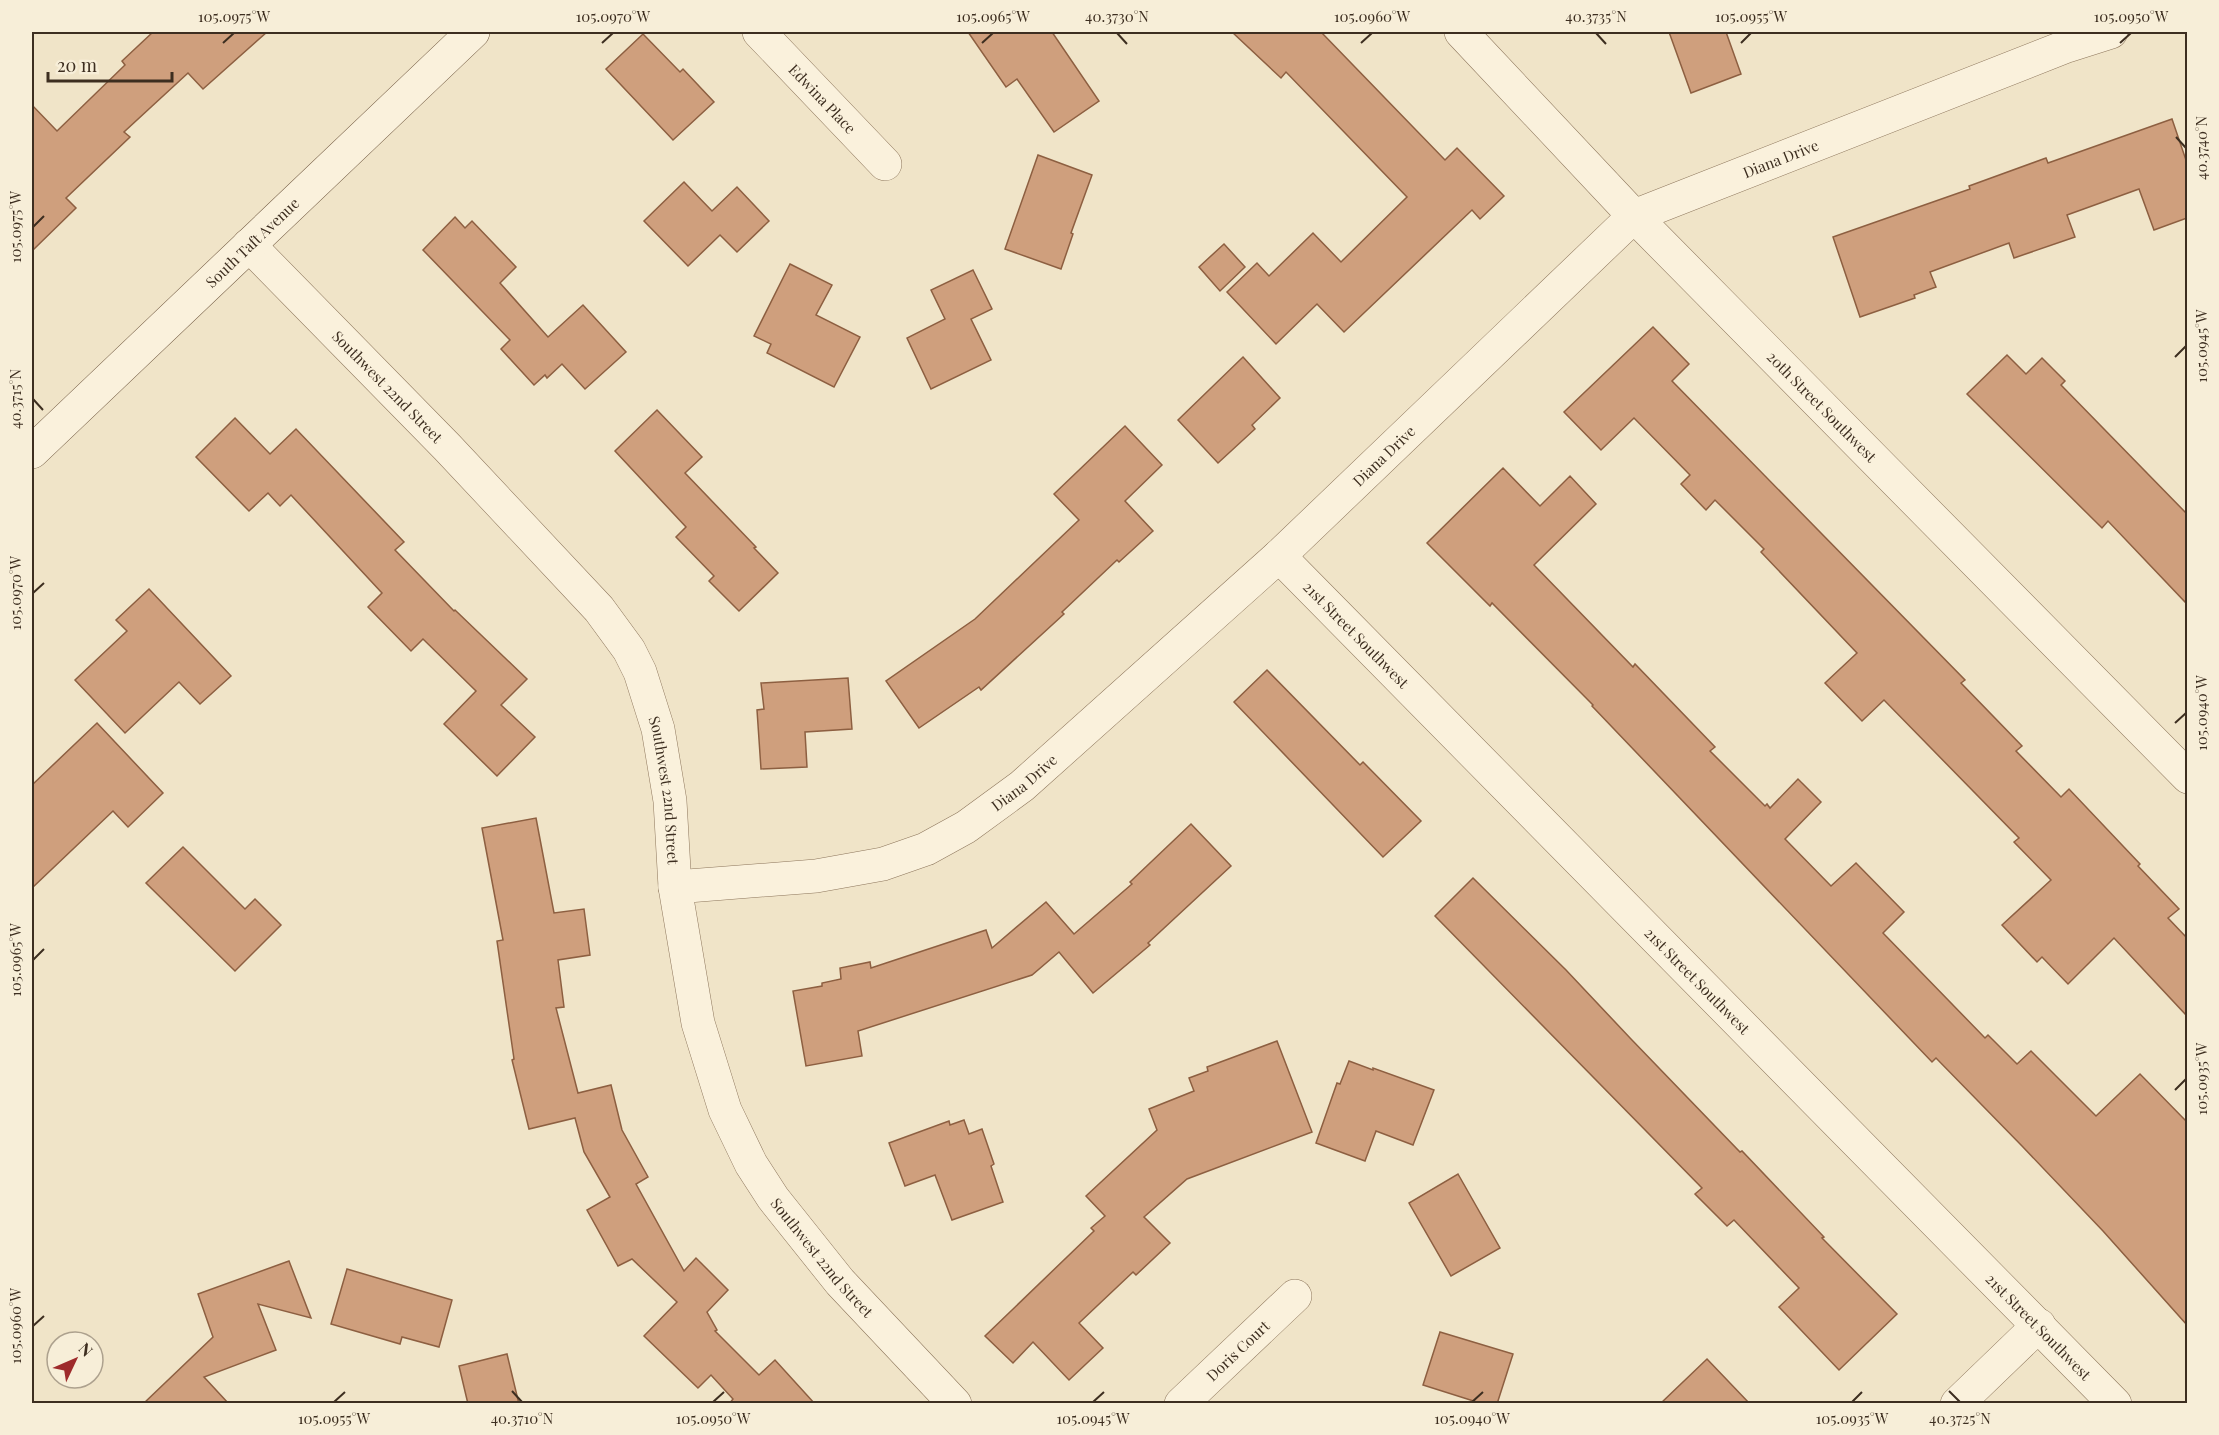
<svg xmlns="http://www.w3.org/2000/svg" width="2219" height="1435" viewBox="0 0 2219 1435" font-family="'Playfair Display',serif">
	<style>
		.building { fill: #cf9f7d; stroke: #8d5f41; stroke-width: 1.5 }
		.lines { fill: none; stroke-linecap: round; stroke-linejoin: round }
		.street-casing { stroke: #8d765c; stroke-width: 34 }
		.secondary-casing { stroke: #6f573f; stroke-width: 34 }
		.street { stroke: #faf1dc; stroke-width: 33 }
		.secondary { stroke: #faf1dc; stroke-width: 33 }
		.ticks { fill: none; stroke: #3d2e20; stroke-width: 2 }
		.labels { text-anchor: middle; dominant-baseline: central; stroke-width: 6; stroke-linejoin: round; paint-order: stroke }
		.street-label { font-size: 15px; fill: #3d2e20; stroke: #f7eed8 }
		.neatline { fill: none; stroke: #3d2e20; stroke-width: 2 }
		.ticks-label { font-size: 15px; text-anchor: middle; fill: #3d2e20 }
	</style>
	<rect width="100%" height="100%" fill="#f0e4c8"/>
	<g class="building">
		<path d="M153,32H267L203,89L188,73L124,132L130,137L66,198L76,208L32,251V105L57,131L125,65L122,61Z"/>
		<path d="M968,32H1052L1099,101L1054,132L1017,79L1006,87Z"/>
		<path d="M1232,32H1321L1445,160L1457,148L1504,196L1480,219L1472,210L1344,332L1317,304L1276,344L1227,292L1257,263L1269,276L1313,233L1341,262L1407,197L1286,72L1281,78Z"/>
		<path d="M1669,32H1726L1741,74L1691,93Z"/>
		<path d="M643,34L680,72L683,69L714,102L673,140L606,69Z"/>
		<path d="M2172,119L2187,163V218L2154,230L2139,189L2067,215L2075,237L2014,258L2009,243L1930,272L1936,287L1914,295L1915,298L1860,317L1833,237L1970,189L1969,186L2046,158L2048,163Z"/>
		<path d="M1038,155L1092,175L1071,233L1073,234L1061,269L1005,249Z"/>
		<path d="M684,182L712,211L737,187L769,221L737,252L720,235L688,266L644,221Z"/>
		<path d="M455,217L465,228L472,221L516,267L500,283L548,337L583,305L626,352L585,389L562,364L547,378L545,375L534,385L501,349L510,340L423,250Z"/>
		<path d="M1224,244L1245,267L1220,291L1199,267Z"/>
		<path d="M790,264L832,285L816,315L860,337L834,387L767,353L771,344L754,336Z"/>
		<path d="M973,270L992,309L971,319L991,360L931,389L907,338L945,319L931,290Z"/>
		<path d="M1653,327L1689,364L1672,381L1965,680L1961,683L2022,746L2016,751L2061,797L2069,789L2140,864L2138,866L2179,909L2168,918L2187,938V1016L2114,938L2068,984L2042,957L2037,962L2002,925L2051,880L2014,842L2019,838L1884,700L1862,721L1825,683L1857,653L1761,552L1764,549L1715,500L1706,510L1681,484L1690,475L1634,418L1601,450L1564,412Z"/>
		<path d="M2007,355L2026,374L2042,358L2065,381L2061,385L2187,514V604L2108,521L2102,528L1967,394Z"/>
		<path d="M1243,357L1280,398L1252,425L1255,429L1218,463L1178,420Z"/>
		<path d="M657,410L702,457L685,473L756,547L754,548L778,573L739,611L709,581L714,576L676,537L686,527L615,451Z"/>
		<path d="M235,418L270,454L296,429L404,542L395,550L454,611L455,610L527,679L501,705L535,737L497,776L444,724L476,691L423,639L411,651L368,607L382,593L291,495L280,506L268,493L249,511L196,457Z"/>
		<path d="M1125,426L1162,465L1125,501L1153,531L1119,562L1117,560L1062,612L1064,614L981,690L979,687L919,728L886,681L975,619L1079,520L1054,494Z"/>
		<path d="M1503,468L1540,506L1570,476L1596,504L1534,565L1633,667L1635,664L1715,747L1710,751L1765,806L1767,804L1770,808L1798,779L1821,802L1785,839L1831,886L1856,863L1904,912L1883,933L1985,1038L1988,1035L2017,1064L2031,1051L2096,1116L2140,1074L2187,1122V1325L2103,1231L2022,1146L1936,1058L1932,1062L1592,706L1593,705L1492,603L1490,606L1427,543Z"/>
		<path d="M149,589L231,676L200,704L179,682L125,733L75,680L127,631L116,620Z"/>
		<path d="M1267,670L1360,765L1363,762L1421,821L1383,857L1234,702Z"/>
		<path d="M848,678L852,729L805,732L807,767L761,769L757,710L764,709L761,683Z"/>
		<path d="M97,723L163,793L128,827L113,811L32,888V785Z"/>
		<path d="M536,818L554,913L584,909L590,955L558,960L564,1007L556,1008L578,1093L611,1085L622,1130L648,1177L636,1184L684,1271L696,1258L728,1290L707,1312L717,1330L715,1331L759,1375L775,1360L815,1404H729L733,1399L711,1375L698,1388L644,1336L677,1302L632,1259L618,1266L587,1210L610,1197L584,1152L575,1118L529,1129L512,1060L514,1059L497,941L503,940L482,828Z"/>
		<path d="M1191,824L1231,866L1148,943L1150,945L1093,993L1059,952L1032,975L858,1031L862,1056L806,1066L793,991L822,986V983L841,979L840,968L870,962L871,968L986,930L992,948L1046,902L1074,934L1132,884L1130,882Z"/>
		<path d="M183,847L245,909L255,899L281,925L235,971L146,883Z"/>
		<path d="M1473,878L1566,970L1631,1039L1740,1152L1742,1151L1824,1237L1822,1238L1897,1314L1839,1370L1779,1307L1799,1288L1734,1220L1727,1226L1695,1194L1702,1188L1435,916Z"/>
		<path d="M1277,1041L1312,1132L1187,1179L1144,1217L1170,1243L1136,1275L1133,1272L1079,1323L1103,1348L1069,1380L1033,1342L1013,1363L985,1336L1094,1231L1091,1228L1105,1216L1086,1196L1157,1130L1149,1109L1194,1091L1189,1078L1208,1071L1207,1067Z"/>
		<path d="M1349,1061L1373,1070V1068L1434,1090L1413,1145L1376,1131L1365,1161L1316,1143L1337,1083L1340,1084Z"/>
		<path d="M964,1120L969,1134L982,1129L994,1164L991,1166L1003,1202L952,1220L935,1175L905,1186L889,1143L949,1121L950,1125Z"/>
		<path d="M1458,1174L1500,1248L1451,1276L1409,1203Z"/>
		<path d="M289,1261L311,1318L258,1304L276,1350L204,1377L229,1404H143L213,1337L198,1294Z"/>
		<path d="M347,1269L452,1300L439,1347L402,1337L400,1344L331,1324Z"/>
		<path d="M1440,1332L1513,1354L1497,1404H1483L1423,1385Z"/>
		<path d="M507,1354L519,1404H468L459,1366Z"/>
		<path d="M1707,1359L1750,1404H1660Z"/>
	</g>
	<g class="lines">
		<g class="street-casing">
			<g id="street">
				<path id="s1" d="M759,32L885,164"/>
				<path id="s2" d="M1461,32L1634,216L2188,777"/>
				<path id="s3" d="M249,245L447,447L599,609L629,650L640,672L658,729L670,801L675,887L698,1023L725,1110L751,1164L773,1198L840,1282L955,1404"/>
				<path id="s4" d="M1279,556L2115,1404"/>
				<path id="s5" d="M675,887L816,876L883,864L926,849L966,827L1022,786L1279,556L1634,216L2067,46L2111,32"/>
				<path id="s6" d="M1181,1404L1295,1296"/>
				<path d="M1957,1404L2039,1325"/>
			</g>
		</g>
		<g class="secondary-casing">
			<g id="secondary">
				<path id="s7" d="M32,452L473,32"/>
			</g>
		</g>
		<use href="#street" class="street"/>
		<use href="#secondary" class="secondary"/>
	</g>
	<path class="ticks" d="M1117,33L1127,44M1596,33L1606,44M223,43L234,33M602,43L613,33M982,43L993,33M1361,43L1372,33M1741,43L1751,33M2120,43L2131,33M2176,137L2186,148M33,227L44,216M2175,357L2186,346M33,399L43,410M33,593L44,583M2175,723L2186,713M33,960L44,949M2175,1090L2186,1079M33,1326L44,1316M512,1391L522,1402M1949,1391L1960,1402M334,1402L345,1392M713,1402L724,1392M1093,1402L1104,1392M1472,1402L1483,1392M1852,1402L1862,1392"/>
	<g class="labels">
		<g class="street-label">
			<text stroke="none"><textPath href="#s1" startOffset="92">Edwina Place</textPath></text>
			<text stroke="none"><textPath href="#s5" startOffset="1364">Diana Drive</textPath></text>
			<text stroke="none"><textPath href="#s7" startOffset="304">South Taft Avenue</textPath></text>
			<text stroke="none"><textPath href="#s3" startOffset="198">Southwest 22nd Street</textPath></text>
			<text stroke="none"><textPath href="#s2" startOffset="520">20th Street Southwest</textPath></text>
			<text stroke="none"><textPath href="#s5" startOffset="860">Diana Drive</textPath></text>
			<text stroke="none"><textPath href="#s4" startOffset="110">21st Street Southwest</textPath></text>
			<text stroke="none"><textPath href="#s5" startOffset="374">Diana Drive</textPath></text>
			<text stroke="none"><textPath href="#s3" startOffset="702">Southwest 22nd Street</textPath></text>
			<text stroke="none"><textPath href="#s4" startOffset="596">21st Street Southwest</textPath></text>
			<text stroke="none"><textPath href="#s3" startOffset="1206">Southwest 22nd Street</textPath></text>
			<text stroke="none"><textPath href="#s4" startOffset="1082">21st Street Southwest</textPath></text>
			<text stroke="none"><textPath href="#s6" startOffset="78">Doris Court</textPath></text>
		</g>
	</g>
	<rect width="2219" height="1435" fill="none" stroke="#f7eed8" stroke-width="66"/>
	<g transform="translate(75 1360) rotate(46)"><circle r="28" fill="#f7eed8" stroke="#ada18e" stroke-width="1.5"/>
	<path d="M0-4.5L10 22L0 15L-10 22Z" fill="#9e2a2b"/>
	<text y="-9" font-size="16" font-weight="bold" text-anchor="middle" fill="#3d2e20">N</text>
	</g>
	<path d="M48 72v9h124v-9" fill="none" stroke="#3d2e20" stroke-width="3"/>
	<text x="57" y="72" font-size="18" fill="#3d2e20" stroke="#f7eed8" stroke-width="4.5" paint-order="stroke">20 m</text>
	<rect x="33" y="33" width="2153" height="1369" class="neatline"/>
	<g class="ticks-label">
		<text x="234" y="22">105.0975°W</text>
		<text x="613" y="22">105.0970°W</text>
		<text x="993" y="22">105.0965°W</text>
		<text x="1117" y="22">40.3730°N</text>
		<text x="1372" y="22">105.0960°W</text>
		<text x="1596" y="22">40.3735°N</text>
		<text x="1751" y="22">105.0955°W</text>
		<text x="2131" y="22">105.0950°W</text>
		<text transform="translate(2202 148) rotate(-90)" y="5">40.3740°N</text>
		<text transform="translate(16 227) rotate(-90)" y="5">105.0975°W</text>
		<text transform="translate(2202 346) rotate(-90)" y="5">105.0945°W</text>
		<text transform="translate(16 399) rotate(-90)" y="5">40.3715°N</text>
		<text transform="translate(16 593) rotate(-90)" y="5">105.0970°W</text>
		<text transform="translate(2202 713) rotate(-90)" y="5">105.0940°W</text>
		<text transform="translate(16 960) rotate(-90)" y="5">105.0965°W</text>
		<text transform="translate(2202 1079) rotate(-90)" y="5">105.0935°W</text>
		<text transform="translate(16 1326) rotate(-90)" y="5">105.0960°W</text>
		<text x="334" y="1424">105.0955°W</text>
		<text x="522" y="1424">40.3710°N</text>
		<text x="713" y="1424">105.0950°W</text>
		<text x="1093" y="1424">105.0945°W</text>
		<text x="1472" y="1424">105.0940°W</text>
		<text x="1852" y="1424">105.0935°W</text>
		<text x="1960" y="1424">40.3725°N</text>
	</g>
</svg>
